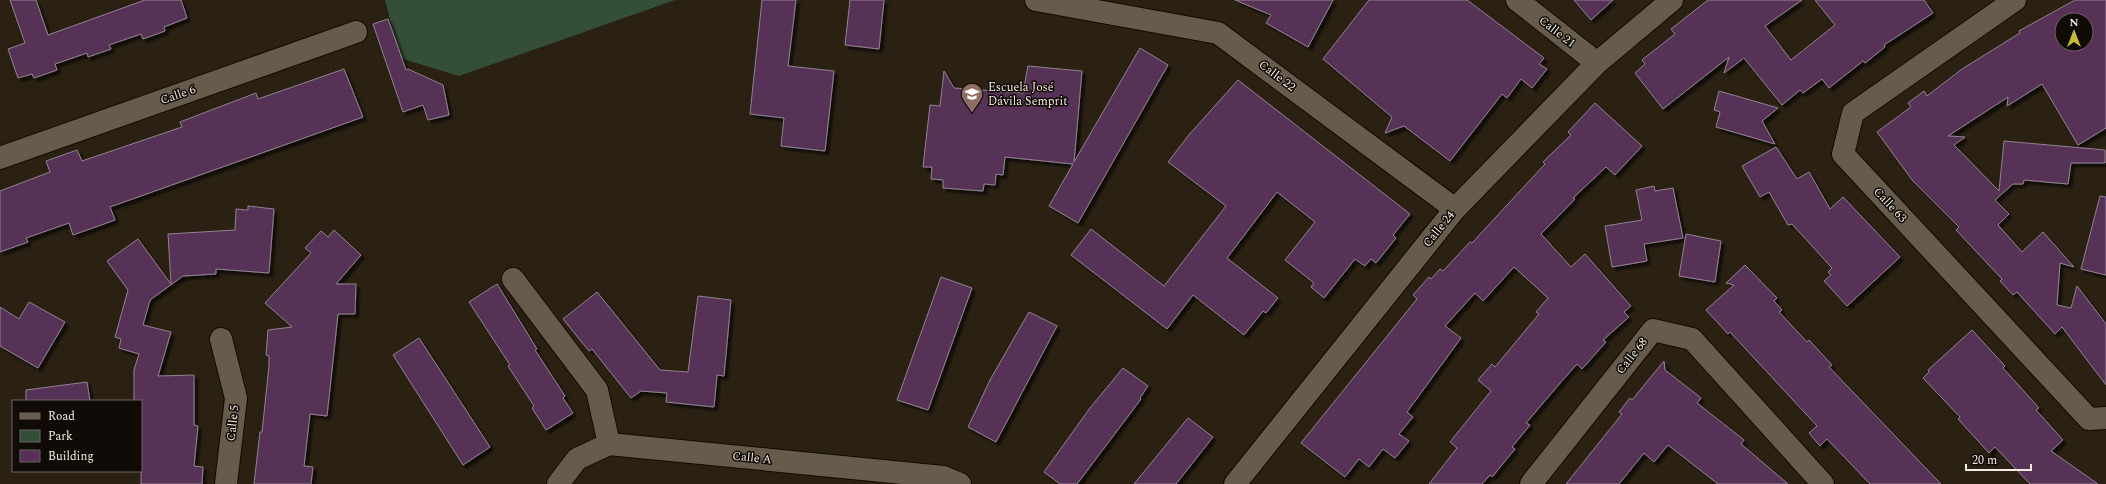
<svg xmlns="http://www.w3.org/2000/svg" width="2106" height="484" viewBox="0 0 2106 484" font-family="Spectral,serif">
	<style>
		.green { fill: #344e38 }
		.building { fill: #573256; stroke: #918290; fill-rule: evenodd; filter: url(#shadow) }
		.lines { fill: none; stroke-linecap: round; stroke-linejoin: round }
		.street-casing { stroke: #130a01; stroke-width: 24 }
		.street { stroke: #675c4c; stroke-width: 22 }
		.labels { text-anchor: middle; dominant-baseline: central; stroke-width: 3; stroke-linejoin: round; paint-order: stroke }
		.street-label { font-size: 12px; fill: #f4ede4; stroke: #100b06 }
		.poi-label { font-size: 12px; fill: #f4ede4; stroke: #100b06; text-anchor: start }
	</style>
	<defs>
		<filter id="shadow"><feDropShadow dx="3.5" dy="3.5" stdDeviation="1" flood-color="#0009"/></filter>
	</defs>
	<rect width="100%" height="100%" fill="#2b2113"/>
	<path class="green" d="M385,0H675L459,76L400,58Z"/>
	<g class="building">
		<path d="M10,0H36L48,35L145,0H181L187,18L164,27L165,31L143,39L141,34L109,45L111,49L88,57L87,53L55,64L57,70L34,78L32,74L18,78L8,49L25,43Z"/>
		<path d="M762,0H796L788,66L834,71L825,151L781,146L784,118L750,114Z"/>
		<path d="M850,0H884L879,49L845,45Z"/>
		<path d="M1235,0H1333L1308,47L1266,23L1271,15Z"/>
		<path d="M1369,0H1467L1544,58L1539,64L1547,69L1532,88L1521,79L1507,98L1502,94L1450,161L1404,126L1385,133L1392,117L1323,59Z"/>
		<path d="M1574,0H1613L1591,20Z"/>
		<path d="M1708,0H1802L1765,26L1791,60L1835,25L1815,0H1924L1933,13L1884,45L1885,47L1865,63L1863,61L1829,88L1822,79L1803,93L1800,90L1782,105L1744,58L1724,73L1729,57L1663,109L1635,73L1645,64L1642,60L1675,34L1671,29Z"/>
		<path d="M2075,0H2106V128L2078,145L2042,84L2007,106L2008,97L1948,136L1965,137L1954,145L1999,191L2004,141L2105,150V163H2071L2068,184L2024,180L2023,184H2013L1995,200L2009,214L1998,225L2022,252L2043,232L2074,267L2060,263L2057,305L2071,308L2077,286L2106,324V385L2062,327L2055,334L2017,292L2013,295L2000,281L2002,279L1956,230L1959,227L1913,181L1877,132L1911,107L1908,103L1924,91L1927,96L1962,69L2020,33L2019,31ZM2062,20H2086V44H2062Z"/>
		<path d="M388,19L406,70L408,69L443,85L449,115L428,120L423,105L403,112L373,24Z"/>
		<path d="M1140,48L1168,65L1078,223L1049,206L1073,164L1005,157L1003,175L996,174L995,185L984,184L983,191L943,188V180L931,179L932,167H923L930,105L940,106L944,71L954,88L1023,93L1028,66L1082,71L1074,162Z"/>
		<path d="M344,69L363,117L110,207L115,220L73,235L69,223L26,238L28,242L0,252V191L50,172L46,161L77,150L82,161L182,127L180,122L256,93L258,99Z"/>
		<path d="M1238,80L1410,214L1393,235L1396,238L1376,263L1371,259L1365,266L1355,259L1324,298L1311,287L1314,283L1285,260L1315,222L1277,192L1227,258L1278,298L1266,313L1263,311L1244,335L1193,295L1167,329L1071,255L1091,229L1164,286L1226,206L1168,162L1188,136Z"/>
		<path d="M1719,91L1778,108L1762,121L1775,144L1716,127L1720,112L1714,110Z"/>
		<path d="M1595,103L1642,146L1615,175L1606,167L1573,198L1575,199L1541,234L1571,267L1585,254L1631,306L1624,312L1629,317L1603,340L1606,342L1582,369L1577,364L1561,382L1526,423L1530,425L1512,447L1515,449L1492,477L1490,475L1482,484H1429L1457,448L1450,442L1491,391L1478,380L1492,364L1495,367L1539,314L1536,312L1548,298L1514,267L1483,301L1475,293L1445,326L1461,338L1407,412L1413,417L1399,434L1409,441L1395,458L1383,449L1369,467L1359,459L1345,477L1301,443L1417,299L1413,295L1429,277L1431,279L1440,269L1443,271L1470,242L1472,243L1545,164L1543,162L1571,135L1568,132Z"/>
		<path d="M1776,147L1797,179L1809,172L1830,209L1843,197L1900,257L1847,306L1824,281L1831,275L1828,272L1832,268L1792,224L1788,225L1769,192L1760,197L1742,166Z"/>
		<path d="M1654,186L1655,191L1673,188L1683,238L1644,244L1647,261L1612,267L1605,226L1642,220L1636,190Z"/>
		<path d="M2100,196L2106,197V275L2081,269Z"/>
		<path d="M248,206L274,209L269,273L216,269V274L183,276L150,300L143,325L171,332L158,376L194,375V425L198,426L194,466L203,467L202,484H141V401H134V370L139,354L119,348L121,339L115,337L128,290L107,261L138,239L171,284L168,234L235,230L236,209L248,210Z"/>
		<path d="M334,230L361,255L336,284H356L355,314H338L327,416L310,414L304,466L313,467L311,484H254L260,432H262L269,366V356L266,355L268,330L292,327L265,303L311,253L305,248L321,231L328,237Z"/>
		<path d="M1686,234L1721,241L1715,282L1679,276Z"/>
		<path d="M1745,265L1777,298L1774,301L1782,310L1779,312L1807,342L1809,340L1832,365L1829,367L1941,484H1870L1827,439L1820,446L1809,433L1817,426L1730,332L1728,334L1706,310L1734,285L1726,283Z"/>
		<path d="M941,277L972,288L928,410L897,400Z"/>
		<path d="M497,284L537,349L535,350L565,396L563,398L573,413L546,430L532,408L534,406L508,366L510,365L469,302Z"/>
		<path d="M597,292L660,370L688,372L698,296L731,300L724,376L717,375L714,407L666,402L667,393L641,391L631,398L592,349L589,351L563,319Z"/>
		<path d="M29,302L65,322L38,368L0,346V307L19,319Z"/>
		<path d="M1029,312L1057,326L996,442L968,427L990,380Z"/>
		<path d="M1972,330L2005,366L2003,368L2039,408L2036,410L2063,440L2051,451L2098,484H2030L1995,447L1989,453L1958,419L1960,417L1923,378L1929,372L1928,370Z"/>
		<path d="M419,338L490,447L463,465L393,355Z"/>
		<path d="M1664,361L1665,370L1701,398L1697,403L1744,440L1741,444L1788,484H1718L1668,445L1654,462L1644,453L1619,484H1566L1622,414L1619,412L1630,398L1632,400Z"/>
		<path d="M1123,368L1148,386L1140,398L1141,399L1077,484H1060L1044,472L1090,408Z"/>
		<path d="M87,382L90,401H26V390Z"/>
		<path d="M1188,418L1213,437L1176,484H1134Z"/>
	</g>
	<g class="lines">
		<g class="street-casing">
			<g id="street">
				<path d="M1036,0L1218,33L1455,209"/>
				<path d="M1517,0L1597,63"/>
				<path d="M2015,0L1853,113L1843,154L2089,419L2106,418"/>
				<path d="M0,158L356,32"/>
				<path d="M513,279L597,390L609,444"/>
				<path d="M221,339L236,398L226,484"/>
				<path d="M558,484L577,459L609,444L943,477L960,484"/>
				<path d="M1235,484L1455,209L1597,63L1672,0"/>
				<path d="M1531,484L1653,330L1692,339L1823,484"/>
			</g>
		</g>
		<use href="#street" class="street"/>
	</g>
	<defs>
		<g id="school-pin" transform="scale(1.15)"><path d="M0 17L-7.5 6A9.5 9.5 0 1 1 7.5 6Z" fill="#8d6e63" stroke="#100b06"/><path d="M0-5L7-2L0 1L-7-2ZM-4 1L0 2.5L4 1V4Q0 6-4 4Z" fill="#fff"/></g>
	</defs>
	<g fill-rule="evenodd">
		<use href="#school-pin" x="972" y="94"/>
	</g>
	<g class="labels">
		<g class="street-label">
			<text transform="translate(1557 32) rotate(38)">Calle 21</text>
			<text transform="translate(1277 76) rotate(37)">Calle 22</text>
			<text transform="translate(178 95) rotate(-19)">Calle 6</text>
			<text transform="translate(1890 205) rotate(47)">Calle 63</text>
			<text transform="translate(1439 229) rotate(-51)">Calle 24</text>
			<text transform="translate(1632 356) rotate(-52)">Calle 68</text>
			<text transform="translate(233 423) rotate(-84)">Calle 5</text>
			<text transform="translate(752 458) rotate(6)">Calle A</text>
		</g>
		<g class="poi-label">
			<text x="988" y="87">Escuela José<tspan x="988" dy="14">Dávila Semprit</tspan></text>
		</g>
	</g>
	<rect x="12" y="400" width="130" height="72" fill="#100b06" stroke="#6b655f"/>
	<rect x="20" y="413" width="20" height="6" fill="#675c4c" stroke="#6b655f"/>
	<text x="48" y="420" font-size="12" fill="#f4ede4">Road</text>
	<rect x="20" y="430" width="20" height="12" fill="#344e38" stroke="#6b655f"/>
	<text x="48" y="440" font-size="12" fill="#f4ede4">Park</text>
	<rect x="20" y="450" width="20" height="12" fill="#573256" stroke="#6b655f"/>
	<text x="48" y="460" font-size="12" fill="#f4ede4">Building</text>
	<g transform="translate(2074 32)"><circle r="19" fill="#100b06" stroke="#6b655f"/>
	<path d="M0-3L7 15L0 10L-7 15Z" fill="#c6bc3c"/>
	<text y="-6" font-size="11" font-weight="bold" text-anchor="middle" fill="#f4ede4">N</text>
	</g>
	<path d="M1966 464v6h65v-6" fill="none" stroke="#f4ede4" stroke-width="2"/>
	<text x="1972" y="464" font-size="12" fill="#f4ede4" stroke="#100b06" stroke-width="3" paint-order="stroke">20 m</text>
</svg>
